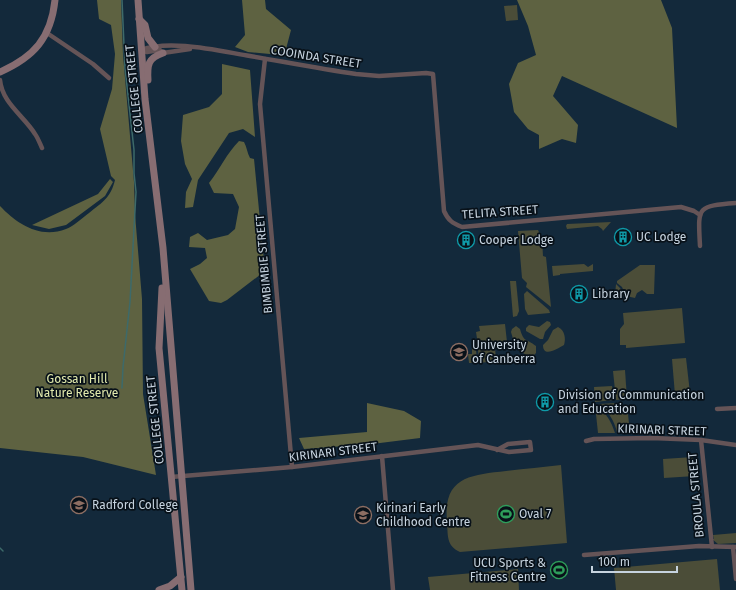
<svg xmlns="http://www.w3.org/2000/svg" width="736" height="590" viewBox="0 0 736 590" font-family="'Fira Sans',sans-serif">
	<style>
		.green { fill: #4b4d38 }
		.forest { fill: #5e6241 }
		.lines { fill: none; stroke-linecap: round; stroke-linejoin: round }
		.stream { stroke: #3d6a6a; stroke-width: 1.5 }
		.street { stroke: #655457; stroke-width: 4.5 }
		.secondary { stroke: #876d72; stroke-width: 7 }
		.labels { text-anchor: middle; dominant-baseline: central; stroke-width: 3.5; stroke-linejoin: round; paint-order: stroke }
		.street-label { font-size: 12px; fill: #c6d3df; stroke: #081119 }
		.poi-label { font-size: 12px; fill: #c6d3df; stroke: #081119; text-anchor: start }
		.park-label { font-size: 12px; fill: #e2eaad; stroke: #081119 }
	</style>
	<rect width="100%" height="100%" fill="#13293b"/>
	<g class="green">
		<path d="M517,5L518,20L506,21L504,6Z"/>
		<path d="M611,222L603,231L602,229L598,226L567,229L566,226L567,224Z"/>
		<path d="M538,230L542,239L543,256L546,257L551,307L526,287L527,283L522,278L518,231Z"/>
		<path d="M584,264L588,267L593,264V271L560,274V275L553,276L552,266Z"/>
		<path d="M640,265H655L654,294H647L642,290L637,293L635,298L626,296L622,287L617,283V281Z"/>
		<path d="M510,281H516L519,311L517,316L513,317Z"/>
		<path d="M616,284L620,288L624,295L620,299L616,298L615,295Z"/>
		<path d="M527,291L549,310L550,313L528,315L525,309L524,294Z"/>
		<path d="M682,308L685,343L626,348V345H620V329L624,324L623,313Z"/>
		<path d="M547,321L550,322L551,325L545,332L543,339H540L526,331V328L529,325L539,327Z"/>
		<path d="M505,324L507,342L478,345L476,332L480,331L479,326Z"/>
		<path d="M516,326L520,329C524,343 526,338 536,346V353L533,356H527L522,352L516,349L511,332L512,329Z"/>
		<path d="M558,327C565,330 566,339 564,345C557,349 543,358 543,345L548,340L553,330Z"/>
		<path d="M495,347L496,361L479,363L478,349Z"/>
		<path d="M472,349H476L477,363H469L468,354H472Z"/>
		<path d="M686,358L690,393L675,395L672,359Z"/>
		<path d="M625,370L627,399L616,400L613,371Z"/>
		<path d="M612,386L614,400L595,402L594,387Z"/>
		<path d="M616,403L628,414L630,433H617C615,421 608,411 599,404Z"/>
		<path d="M595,405C606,412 611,421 615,433H598Z"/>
		<path d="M693,457L695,476L664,478L663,459Z"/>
		<path d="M561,465L567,543L460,552C446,546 448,535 447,521C443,477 470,475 506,471C524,469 542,467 561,465Z"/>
		<path d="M736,533V543L718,544L712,539H714L713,535Z"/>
		<path d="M717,559L720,590H616L614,568Z"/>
		<path d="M518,569L519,590H430L428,577Z"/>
	</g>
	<g class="forest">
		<path d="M97,0H121L123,55L134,182L135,214L142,299L143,394L156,475L83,457L0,448V206C17,224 40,239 66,229C74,226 82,218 89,213C103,202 111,197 115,180L111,176L100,129L112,89L115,54L111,25L99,19Z"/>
		<path d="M242,0H265L266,9L291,30L286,49L270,54L248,52L235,47L245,35Z"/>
		<path d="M517,0H661L672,28L677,128L562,76L553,96L578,125L576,143L562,139L539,149V135L528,129L514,112L509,84L518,63L536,55L528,26Z"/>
		<path d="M222,64L250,70L255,137L243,129L229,133L198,180L193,207L185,208L186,192L192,179L185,164L181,141L183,115L209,107L222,94Z"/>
		<path d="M239,141L244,142C247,147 247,153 250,158L254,159L265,271L227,300L221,303L209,301L190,269L200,264L207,258L205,248L189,247L190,237L198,233L207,240L228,235L235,229L239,207L233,194L214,193L209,183C220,169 227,153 239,141Z"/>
		<path d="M110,179L113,182L105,196L66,225L49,229L32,225L98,194Z"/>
		<path d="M367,403L404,411L421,421L420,438L372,444L304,449L299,438L367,432Z"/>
	</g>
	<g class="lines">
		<g class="stream">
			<path d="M122,388L123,367L130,302L136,192L134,173V150L125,68L122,0"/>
			<path d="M0,548L3,551"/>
		</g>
		<g class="street">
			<path d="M47,33L93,64L109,78"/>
			<path d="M141,50C170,39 219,51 250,56C285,62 321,69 356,74L379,76L426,73L433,74L444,211C448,220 452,223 462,227L681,207L694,211L700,215"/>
			<path d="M141,50L147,52L160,50L163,53L190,49"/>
			<path d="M265,59L260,104L292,467"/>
			<path d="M0,80C2,103 24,116 35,134C38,138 40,144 42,148"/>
			<path d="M700,246C698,207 696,206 736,203"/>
			<path d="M717,409L736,408"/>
			<path d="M701,440L712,547"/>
			<path d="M586,441L594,439L652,438L701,440L736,445"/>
			<path d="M382,456L393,590"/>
			<path d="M171,477L292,467L478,445L509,452L531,450L530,442L508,444L497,450"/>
			<path d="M733,547L736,579"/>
			<path d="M584,555L699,546L736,547"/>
		</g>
		<g class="secondary">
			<path d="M138,0L145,99L163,248L191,590"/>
			<path d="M139,19L145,25L148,38L155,47"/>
			<path d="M0,72C34,57 51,38 55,0"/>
			<path d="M148,80C147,65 148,58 163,53"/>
			<path d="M162,288L159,348L182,590"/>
			<path d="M159,590L170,586L181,577"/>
		</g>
	</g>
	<defs>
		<g id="building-ring" transform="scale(0.9)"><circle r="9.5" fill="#081119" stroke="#0f9aa8" stroke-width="1.5"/><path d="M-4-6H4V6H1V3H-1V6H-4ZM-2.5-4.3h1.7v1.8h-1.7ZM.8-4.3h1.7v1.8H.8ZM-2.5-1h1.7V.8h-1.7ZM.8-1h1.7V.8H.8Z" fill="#0f9aa8"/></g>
		<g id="university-ring" transform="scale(0.9)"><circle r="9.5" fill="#081119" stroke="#8d6e63" stroke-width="1.5"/><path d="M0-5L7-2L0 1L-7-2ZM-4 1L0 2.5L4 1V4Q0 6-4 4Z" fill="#8d6e63"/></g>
		<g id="school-ring" transform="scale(0.9)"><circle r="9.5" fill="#081119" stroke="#8d6e63" stroke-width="1.5"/><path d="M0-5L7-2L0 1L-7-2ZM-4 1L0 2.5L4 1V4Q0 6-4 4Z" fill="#8d6e63"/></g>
		<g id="stadium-ring" transform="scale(0.9)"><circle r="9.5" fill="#081119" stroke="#2e9e5b" stroke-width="1.5"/><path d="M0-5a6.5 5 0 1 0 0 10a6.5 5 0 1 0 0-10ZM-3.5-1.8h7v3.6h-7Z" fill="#2e9e5b"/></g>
	</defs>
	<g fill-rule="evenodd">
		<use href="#building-ring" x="623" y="237"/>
		<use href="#building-ring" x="466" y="240"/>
		<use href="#building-ring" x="579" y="294"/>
		<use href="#university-ring" x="459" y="352"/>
		<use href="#building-ring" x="545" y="402"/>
		<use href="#school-ring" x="79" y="505"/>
		<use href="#stadium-ring" x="506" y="514"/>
		<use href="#school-ring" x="363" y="515"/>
		<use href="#stadium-ring" x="559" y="570"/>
	</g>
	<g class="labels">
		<g class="street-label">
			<text transform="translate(316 57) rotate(9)">COOINDA STREET</text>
			<text transform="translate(134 89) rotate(-96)">COLLEGE STREET</text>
			<text transform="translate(500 212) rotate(-4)">TELITA STREET</text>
			<text transform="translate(264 264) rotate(-95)">BIMBIMBIE STREET</text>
			<text transform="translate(155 420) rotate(-96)">COLLEGE STREET</text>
			<text transform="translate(662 430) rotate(2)">KIRINARI STREET</text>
			<text transform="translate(333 452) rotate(-7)">KIRINARI STREET</text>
			<text transform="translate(696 495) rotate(-95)">BROULA STREET</text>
		</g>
		<g class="poi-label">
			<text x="636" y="237">UC Lodge</text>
			<text x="479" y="240">Cooper Lodge</text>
			<text x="592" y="294">Library</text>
			<text x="472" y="345">University<tspan x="472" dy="14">of Canberra</tspan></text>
			<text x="558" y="395">Division of Communication<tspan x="558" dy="14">and Education</tspan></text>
			<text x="92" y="505">Radford College</text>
			<text x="376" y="508">Kirinari Early<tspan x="376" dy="14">Childhood Centre</tspan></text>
			<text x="519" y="514">Oval 7</text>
			<text x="546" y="563" text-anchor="end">UCU Sports &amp;<tspan x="546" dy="14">Fitness Centre</tspan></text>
		</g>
		<g class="park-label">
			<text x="77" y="379">Gossan Hill<tspan x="77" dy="14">Nature Reserve</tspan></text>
		</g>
	</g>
	<path d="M592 566v6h85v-6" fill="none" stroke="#c6d3df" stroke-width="2"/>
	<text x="598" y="566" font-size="12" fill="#c6d3df" stroke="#081119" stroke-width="3" paint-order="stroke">100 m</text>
</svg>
